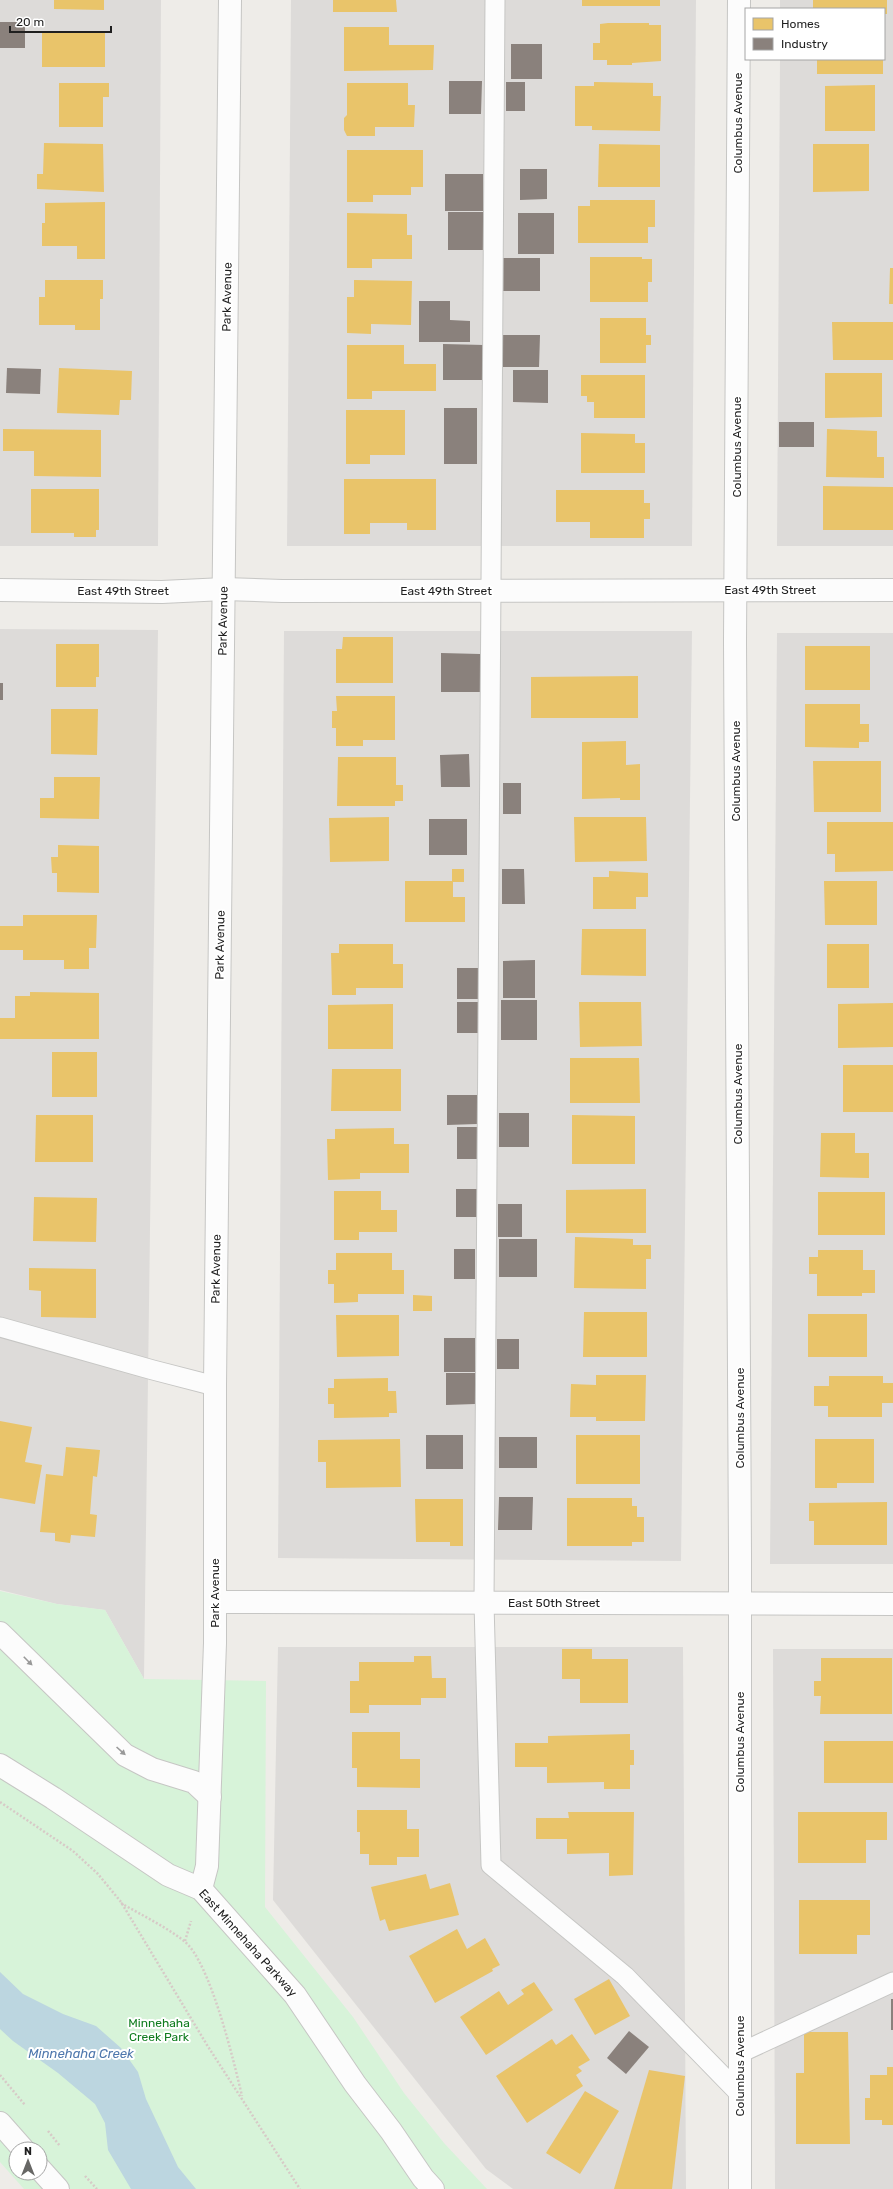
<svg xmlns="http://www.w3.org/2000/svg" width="893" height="2189" viewBox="0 0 893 2189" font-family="Rubik,sans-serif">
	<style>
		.residential { fill: #dddbd9 }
		.park { fill: #d7f3d9; fill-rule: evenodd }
		.water { fill: #bcd6e0 }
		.homes { fill: #e9c46a }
		.industry { fill: #8a817c }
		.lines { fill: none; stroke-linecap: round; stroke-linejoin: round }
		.service-casing { stroke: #c6c6c4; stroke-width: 21 }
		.minor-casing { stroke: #c6c6c4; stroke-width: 24 }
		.tertiary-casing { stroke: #c6c6c4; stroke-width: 24 }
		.path { stroke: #d7cac7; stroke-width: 2.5; stroke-dasharray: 2 2; stroke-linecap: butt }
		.service { stroke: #fcfcfc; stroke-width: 19 }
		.minor { stroke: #fcfcfc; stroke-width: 22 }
		.tertiary { stroke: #fcfcfc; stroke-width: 22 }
		.oneway { fill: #999 }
		.labels { text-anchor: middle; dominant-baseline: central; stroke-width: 4; stroke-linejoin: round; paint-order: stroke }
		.street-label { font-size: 12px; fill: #1f1f1f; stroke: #fff }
		.park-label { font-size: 12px; fill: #0f7c1e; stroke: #fff }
		.water-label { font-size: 13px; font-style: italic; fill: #4e77ad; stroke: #fff }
	</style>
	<rect width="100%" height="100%" fill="#eeece8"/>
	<g class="residential">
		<path d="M0,0H161L158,546H0Z"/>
		<path d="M291,0H696L692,546H287Z"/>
		<path d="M780,0H893V546H777L780,59H884V9H780Z"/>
		<path d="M0,629L158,630L144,1679L105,1610L57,1604L0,1590Z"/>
		<path d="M284,631H692L681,1561L278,1558Z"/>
		<path d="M777,633H893V1564H770Z"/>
		<path d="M278,1647H683L686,2189H513L486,2169L273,1900Z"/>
		<path d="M773,1649H893V2189H775Z"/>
	</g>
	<path class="park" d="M0,1591L57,1604L105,1610L144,1679L266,1681L265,1907L353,2017L404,2093L444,2143L487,2189H24L0,2162ZM16,2149H40V2173H16Z"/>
	<path class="water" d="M0,1972L23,1994L63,2014L96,2026L121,2048L138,2072L146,2099L178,2167L196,2189H131L108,2150L105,2123L95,2104L58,2073L13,2041L0,2029Z"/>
	<g class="homes">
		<path d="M54,0H104V10L54,9Z"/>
		<path d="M333,0H396L397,12H333Z"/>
		<rect x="582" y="0" width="78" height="6"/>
		<path d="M813,0H887V14H884V9H813Z"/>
		<path d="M608,23H649V25H661V61L632,63V65H607V60H593V43H600V24Z"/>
		<path d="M344,27H389V45H434L433,70L344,71Z"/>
		<rect x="42" y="32" width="63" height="35"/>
		<rect x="817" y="59" width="66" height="15"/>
		<path d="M594,82L653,83V96H661L660,131L592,130V126H575V86H594Z"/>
		<path d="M59,83H109V97H103V127H59Z"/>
		<path d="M347,83H408V105H415L414,127H375V136H347L344,130V118L347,115Z"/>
		<path d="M875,85V131H825V86Z"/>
		<path d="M44,143L103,144L104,192L37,189V174H43Z"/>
		<path d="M599,144L660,145V187H598Z"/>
		<path d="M813,144H869V191L813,192Z"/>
		<path d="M347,150H423V187H411V195H373V202H347Z"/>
		<path d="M590,200H655V227H648V243H578V206H590Z"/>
		<path d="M105,202V259H77V246H42V223H45V203Z"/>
		<path d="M347,213L407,214V235H412V259H372V268H347Z"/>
		<path d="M590,257H642V259H652V282H648V302H590Z"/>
		<path d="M890,268H893V304H889Z"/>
		<path d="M45,280H103V299H100V330H75V325H39V297H45Z"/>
		<path d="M354,280L412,281L411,325L371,324V334L347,333V297H354Z"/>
		<path d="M600,318H646V335H651V345H646V363H600Z"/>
		<path d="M832,322H893V360H833Z"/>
		<path d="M347,345H404V364H436V391H372V399H347Z"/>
		<path d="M59,368L132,371L131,400H120L119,415L57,413Z"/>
		<path d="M825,373H882V417L825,418Z"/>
		<path d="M581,375H645V418H594V402H587V396H581Z"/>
		<path d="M346,410H405V455H370V464H346Z"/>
		<path d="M3,429L101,430V477L34,476V451H3Z"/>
		<path d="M827,429L877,431V457H884V478L826,477Z"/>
		<path d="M581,433L635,434V443H645V473H581Z"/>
		<path d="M344,479H436V530H407V523H370V534H344Z"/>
		<path d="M823,486L893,487V530H823Z"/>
		<path d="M31,489H99V530H96V537H74V533H31Z"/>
		<path d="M556,490H644V503H650V519H644V538H590V522H556Z"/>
		<path d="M343,637H393V683H336V649H342Z"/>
		<path d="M56,644H99V677H96V687H56Z"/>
		<rect x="805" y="646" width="65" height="44"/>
		<path d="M638,676V718H531V677Z"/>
		<path d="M336,696H395V740H363V746H336V728H332V711H337Z"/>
		<path d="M805,704H860V724H869V742H859V748L805,747Z"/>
		<path d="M51,709H98L97,755L51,754Z"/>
		<path d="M626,741V765L640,764V800H620V798L582,799V742Z"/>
		<path d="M338,757H396V785H403V801H395V806H337Z"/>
		<path d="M813,761H881V812H814Z"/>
		<path d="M54,777H100L99,819L40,818V798H54Z"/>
		<path d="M389,817V861L330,862L329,818Z"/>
		<path d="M574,817H646L647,861L575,862Z"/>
		<path d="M827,822H893V871L835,872V854H827Z"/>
		<path d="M58,845L99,846V893L57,892V873H52L51,857H58Z"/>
		<path d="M452,869H464V882H453V897H465V922H405V881H452Z"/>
		<path d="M609,871L648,873V897H636V909H593V877H609Z"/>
		<path d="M824,881H877V925H825Z"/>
		<path d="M23,915H97L96,948H89V969H64V960H23V950H0V926H23Z"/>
		<path d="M582,929H646V976L581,975Z"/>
		<path d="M339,944H393V964H403V988H356V995H332L331,953H339Z"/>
		<rect x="827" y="944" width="42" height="44"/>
		<path d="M30,992L99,993V1039H0V1018H15V996H30Z"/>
		<path d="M579,1002H641L642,1046L580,1047Z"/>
		<path d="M893,1003V1047L838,1048V1004Z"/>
		<path d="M393,1004V1049H328V1005Z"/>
		<rect x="52" y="1052" width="45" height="45"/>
		<path d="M570,1058H639L640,1103H570Z"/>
		<rect x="843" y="1065" width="50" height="47"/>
		<path d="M332,1069H401V1111H331Z"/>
		<path d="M36,1115H93V1162H35Z"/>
		<path d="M572,1115L635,1116V1164H572Z"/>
		<path d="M394,1128V1144H409V1173H360V1179L328,1180L327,1139H335V1129Z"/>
		<path d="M821,1133H855V1153H869V1178L820,1177Z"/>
		<path d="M646,1189V1233H566V1190Z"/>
		<path d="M334,1191H381V1210H397V1232H359V1240H334Z"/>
		<rect x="818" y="1192" width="67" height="43"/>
		<path d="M34,1197L97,1198L96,1242L33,1241Z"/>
		<path d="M575,1237L633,1239V1245H651V1259H646V1289L574,1288Z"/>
		<path d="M818,1250H863V1270H875V1293H862V1296H817V1274H809V1257H818Z"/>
		<path d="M336,1253H392V1270H404V1294H358V1302L334,1303V1284H328V1270H336Z"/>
		<path d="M29,1268L96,1269V1318L41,1317V1291L29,1290Z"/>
		<path d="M413,1295L432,1296V1311H413Z"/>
		<path d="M584,1312H647V1357H583Z"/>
		<rect x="808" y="1314" width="59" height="43"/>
		<path d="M336,1315H399V1356L337,1357Z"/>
		<path d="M596,1375H646L645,1421H596V1417H570L571,1384L596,1385Z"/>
		<path d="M829,1376H883V1383H893V1403H882V1417H828V1406H814V1386H829Z"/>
		<path d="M388,1378V1391H396L397,1413H389V1417L334,1418V1404H328V1388H334V1379Z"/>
		<path d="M0,1421L32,1427L25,1462L42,1465L35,1504L0,1498Z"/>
		<rect x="576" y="1435" width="64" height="49"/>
		<path d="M400,1439L401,1487L326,1488V1462H318V1440Z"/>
		<path d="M815,1439H874V1483H837V1488H815Z"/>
		<path d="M66,1447L100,1450L97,1477L93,1476L90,1514L97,1515L95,1537L71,1535L70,1543L55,1541V1533L40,1532L46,1474L63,1476Z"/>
		<path d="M567,1498H632V1506H637V1517H644V1542H632V1546H567Z"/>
		<path d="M415,1499H463V1546H450V1542H416Z"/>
		<path d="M887,1502V1545H814V1521H809V1503Z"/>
		<path d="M562,1649H592V1659H628V1703H580V1679H562Z"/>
		<path d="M414,1656H431L432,1678H446V1698H421V1705H369V1713H350V1681H359V1662H414Z"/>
		<path d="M821,1658H892V1714H820L821,1696H814V1681H821Z"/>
		<path d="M352,1732H400V1759H420V1788L357,1787V1768H352Z"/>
		<path d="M630,1734V1750H634V1765H630V1789H604V1782L547,1783V1767H515V1743H548V1736Z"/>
		<rect x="824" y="1741" width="69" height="42"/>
		<path d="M357,1810H407V1829H419V1857H397V1865H369V1854H360V1832H357Z"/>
		<path d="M568,1812H634L633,1875L609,1876V1853L567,1854V1839H536V1818H569Z"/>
		<path d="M798,1812H887V1840H866V1863H798Z"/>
		<path d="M426,1874L430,1889L450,1883L459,1915L389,1931L385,1919L380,1921L371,1887Z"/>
		<path d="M799,1900H870V1935H857V1954H799Z"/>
		<path d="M457,1929L467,1949L485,1938L500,1965L492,1969L493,1971L435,2003L409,1956Z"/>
		<path d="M609,1979L630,2016L595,2035L574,1999Z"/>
		<path d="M534,1982L553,2010L486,2055L460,2017L499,1991L508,2005L524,1994L521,1990Z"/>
		<path d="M804,2032H848L850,2144H796V2073H804Z"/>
		<path d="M572,2034L590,2060L578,2067L582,2071L576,2075L583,2086L527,2123L496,2076L552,2039L556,2045Z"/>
		<path d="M887,2067H893V2125H882V2120H865V2098H870V2075H887Z"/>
		<path d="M649,2070L685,2076L672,2189H614Z"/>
		<path d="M585,2091L619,2111L580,2174L546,2153Z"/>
	</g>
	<g class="industry">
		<rect x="0" y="22" width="25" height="26"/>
		<rect x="511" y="44" width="31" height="35"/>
		<path d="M449,81H482L481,114H449Z"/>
		<rect x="506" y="82" width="19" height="29"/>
		<path d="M520,169H547V199L520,200Z"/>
		<rect x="445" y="174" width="38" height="37"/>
		<rect x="448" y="212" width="35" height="38"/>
		<rect x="518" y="213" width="36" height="41"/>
		<rect x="503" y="258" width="37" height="33"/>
		<path d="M419,301H450V320L470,321V342H419Z"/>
		<path d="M503,335H540L539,367H503Z"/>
		<path d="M443,344L484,345L483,380H443Z"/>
		<path d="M7,368L41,369L40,394L6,393Z"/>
		<path d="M513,370H548V403L513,402Z"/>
		<rect x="444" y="408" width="33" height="56"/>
		<rect x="779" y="422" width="35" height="25"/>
		<path d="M441,653L480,654V692H441Z"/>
		<rect x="0" y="683" width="3" height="17"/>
		<path d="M469,754L470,787H441L440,755Z"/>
		<rect x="503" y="783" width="18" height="31"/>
		<rect x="429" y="819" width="38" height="36"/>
		<path d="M502,869H524L525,904H502Z"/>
		<path d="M535,960V998H503V961Z"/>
		<path d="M457,968H478L479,999H457Z"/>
		<rect x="501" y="1000" width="36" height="40"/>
		<rect x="457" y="1002" width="22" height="31"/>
		<path d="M447,1095H477V1124L447,1125Z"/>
		<rect x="499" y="1113" width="30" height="34"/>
		<rect x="457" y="1127" width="22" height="32"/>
		<rect x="456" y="1189" width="22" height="28"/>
		<rect x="498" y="1204" width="24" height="33"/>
		<rect x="499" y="1239" width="38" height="38"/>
		<rect x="454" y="1249" width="21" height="30"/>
		<rect x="444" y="1338" width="31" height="34"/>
		<rect x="497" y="1339" width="22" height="30"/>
		<path d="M446,1373H475V1404L446,1405Z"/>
		<rect x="426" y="1435" width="37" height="34"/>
		<rect x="499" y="1437" width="38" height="31"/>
		<path d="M499,1497H533L532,1530H498Z"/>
		<rect x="891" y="1999" width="2" height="31"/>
		<path d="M629,2031L649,2047L626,2074L607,2058Z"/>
	</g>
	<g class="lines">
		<g class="service-casing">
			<g id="service">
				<path d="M495,0L484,1603L491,1865L625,1976L740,2094"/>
				<path d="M0,1327L153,1370L215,1386"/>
				<path d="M740,2053L893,1982"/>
			</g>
		</g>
		<g class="minor-casing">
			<g id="minor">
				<path d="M739,0L735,642L740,1554V2189"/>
				<path d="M0,590L162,592L224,589L282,591L893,590"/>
				<path d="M215,1602L893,1604"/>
				<path d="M0,1633L125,1755L152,1769L194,1782L210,1797"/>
				<path d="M201,1889L207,1866L215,1643V1386L230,0"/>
				<path d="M0,2123L23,2149"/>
				<path d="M40,2169L58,2189"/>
			</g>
		</g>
		<g class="tertiary-casing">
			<path id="tertiary" d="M0,1765L53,1798L168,1875L201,1889L295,1995L355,2084L391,2131L423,2178L433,2189"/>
		</g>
		<g class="path">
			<path d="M0,1802L73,1851L98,1874L121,1902L207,2045L300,2189"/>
			<path d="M121,1903C141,1915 165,1926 184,1941C210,1961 234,2062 242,2096"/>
			<path d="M185,1941L191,1921"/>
			<path d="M0,2075L25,2105"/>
			<path d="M48,2131L60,2146"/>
			<path d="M85,2176L97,2189"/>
		</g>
		<use href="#service" class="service"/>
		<use href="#minor" class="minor"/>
		<use href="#tertiary" class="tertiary"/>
	</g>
	<defs><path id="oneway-solid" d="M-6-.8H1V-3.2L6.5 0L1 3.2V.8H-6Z"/></defs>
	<g class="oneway">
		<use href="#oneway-solid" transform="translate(28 1661) rotate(45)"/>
		<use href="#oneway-solid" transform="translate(121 1751) rotate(42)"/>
	</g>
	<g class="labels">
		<g class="street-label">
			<text transform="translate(738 123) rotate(-90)">Columbus Avenue</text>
			<text transform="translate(227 297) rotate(-89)">Park Avenue</text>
			<text transform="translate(737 447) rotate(-90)">Columbus Avenue</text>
			<text x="770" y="590">East 49th Street</text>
			<text x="123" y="591">East 49th Street</text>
			<text x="446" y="591">East 49th Street</text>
			<text transform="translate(223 621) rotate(-89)">Park Avenue</text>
			<text transform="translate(736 771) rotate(-90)">Columbus Avenue</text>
			<text transform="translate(220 945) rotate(-89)">Park Avenue</text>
			<text transform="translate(738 1094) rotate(-90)">Columbus Avenue</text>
			<text transform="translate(216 1269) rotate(-89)">Park Avenue</text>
			<text transform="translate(740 1418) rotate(-90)">Columbus Avenue</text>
			<text transform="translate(215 1593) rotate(-90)">Park Avenue</text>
			<text x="554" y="1603">East 50th Street</text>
			<text transform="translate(740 1742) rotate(-90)">Columbus Avenue</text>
			<text transform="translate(248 1943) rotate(48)">East Minnehaha Parkway</text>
			<text transform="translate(740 2066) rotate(-90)">Columbus Avenue</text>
		</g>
		<g class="park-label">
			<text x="159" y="2023">Minnehaha<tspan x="159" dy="14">Creek Park</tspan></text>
		</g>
		<g class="water-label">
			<text x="81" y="2053">Minnehaha Creek</text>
		</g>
	</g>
	<rect x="745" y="8" width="140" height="52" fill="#ffffff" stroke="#a5a5a5"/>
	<rect x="753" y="18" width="20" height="12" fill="#e9c46a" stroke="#a5a5a5"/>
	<text x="781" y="28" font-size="12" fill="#1f1f1f">Homes</text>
	<rect x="753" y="38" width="20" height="12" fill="#8a817c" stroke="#a5a5a5"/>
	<text x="781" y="48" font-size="12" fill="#1f1f1f">Industry</text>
	<g transform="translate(28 2161)"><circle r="19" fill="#ffffff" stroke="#a5a5a5"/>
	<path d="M0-3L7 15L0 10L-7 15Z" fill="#676765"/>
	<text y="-6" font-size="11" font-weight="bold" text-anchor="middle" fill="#1f1f1f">N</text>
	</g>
	<path d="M10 26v6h101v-6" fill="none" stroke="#1f1f1f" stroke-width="2"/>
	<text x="16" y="26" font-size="12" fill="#1f1f1f" stroke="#ffffff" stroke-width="3" paint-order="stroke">20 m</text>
</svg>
